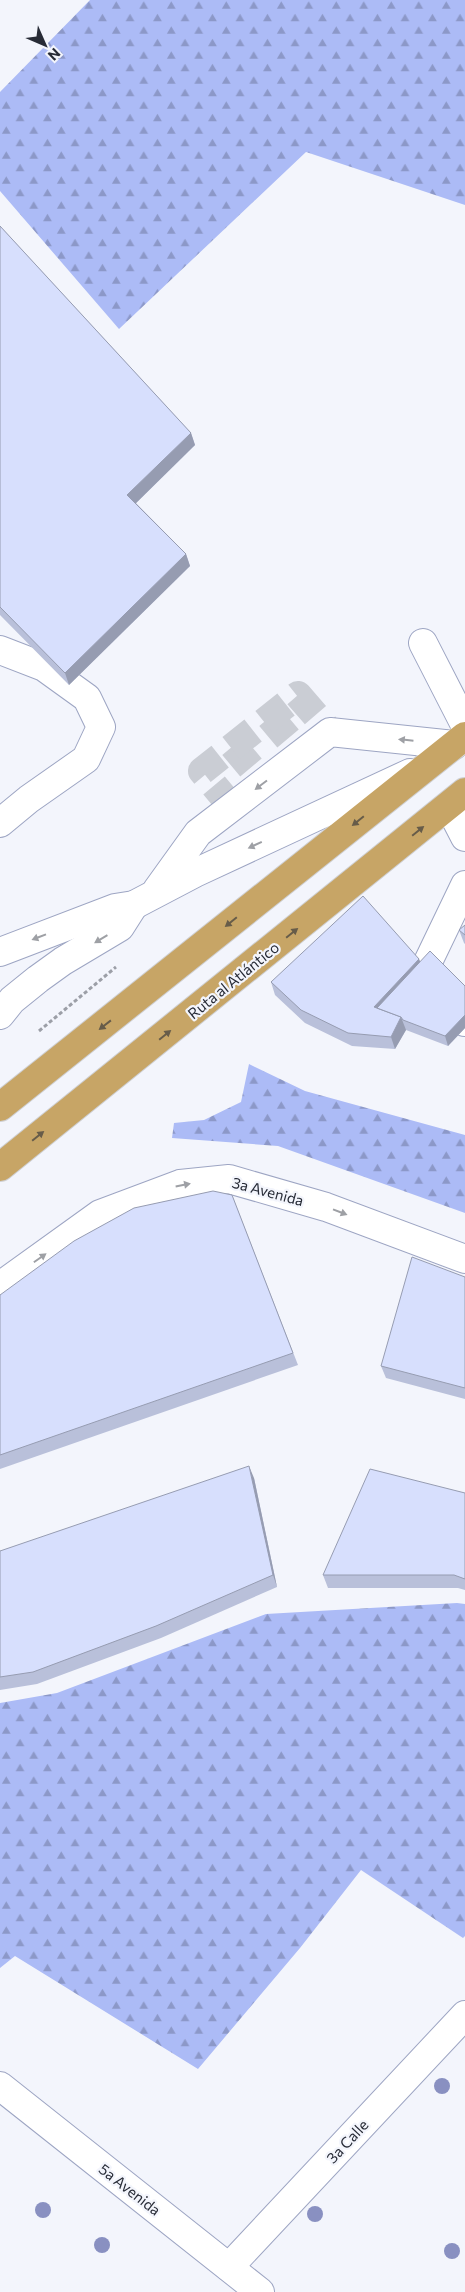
<svg xmlns="http://www.w3.org/2000/svg" width="465" height="2292" viewBox="0 0 465 2292" font-family="Commissioner,sans-serif">
	<style>
		.forest { fill: url(#forest-firs) }
		.lines { fill: none; stroke-linecap: round; stroke-linejoin: round }
		.minor-tunnel { stroke: #cacdd4; stroke-width: 28; stroke-dasharray: 28 14; stroke-linecap: butt }
		.minor-casing { stroke: #9da5c3; stroke-width: 30 }
		.highway-casing { stroke: #cfd0d3; stroke-width: 30 }
		.path { stroke: #9c9fa7; stroke-width: 3; stroke-dasharray: 4 2.5; stroke-linecap: butt }
		.minor { stroke: #fff; stroke-width: 28 }
		.highway { stroke: #c7a566; stroke-width: 28 }
		.tree { fill: #8990c1 }
		.wall { fill: #b9c0da }
		.shaded-wall { fill: #969cb1 }
		.building { fill: #d7dffd; stroke: #969cb1 }
		.oneway { fill: #9ea0a5 }
		.oneway2 { fill: #675c49 }
		.labels { text-anchor: middle; dominant-baseline: central; stroke-width: 4.5; stroke-linejoin: round; paint-order: stroke }
		.street-label { font-size: 15px; fill: #272b36; stroke: #f3f5fc }
	</style>
	<defs>
		<pattern id="forest-firs" width="22" height="20" patternUnits="userSpaceOnUse" patternTransform="scale(1.25)"><rect width="22" height="20" fill="#acbbf6"/><path d="M5 1l3.5 6h-7zM16 11l3.5 6h-7z" fill="#8c98c8"/></pattern>
	</defs>
	<rect width="100%" height="100%" fill="#f3f5fc"/>
	<g class="forest">
		<path d="M90,0H465V205L306,152L119,329L0,191V92Z"/>
		<path d="M249,1064L305,1091L465,1135V1213L278,1146L172,1138L174,1123L204,1120L241,1102Z"/>
		<path d="M457,1603L465,1604V1936L463,1938L361,1870L300,1948L198,2069L15,1956L0,1968V1703L57,1693L266,1614Z"/>
	</g>
	<g class="lines">
		<g class="minor-tunnel">
			<path d="M270,717L302,755"/>
			<path d="M233,746L264,783"/>
			<path d="M232,807L202,771L298,695L330,732"/>
		</g>
		<g class="minor-casing">
			<g id="minor">
				<path d="M423,643L465,725"/>
				<path d="M0,650L44,667L87,698L101,727L86,759L29,799L0,823"/>
				<path d="M449,806L465,837"/>
				<path d="M465,885L427,964L430,981L441,997L465,1022"/>
				<path d="M157,890L198,833L330,732L454,745"/>
				<path d="M0,952L115,908L134,905L195,873L410,773"/>
				<path d="M0,1015L12,1000L38,979L63,961L120,927L134,905"/>
				<path d="M0,1286L100,1214L180,1184L229,1179L326,1207L465,1259"/>
				<path d="M0,2086L260,2292"/>
				<path d="M229,2267L465,2015"/>
			</g>
		</g>
		<g class="highway-casing">
			<g id="highway">
				<path d="M0,1107L465,736"/>
				<path d="M0,1167L465,792"/>
			</g>
		</g>
		<path class="path" d="M39,1031L116,967"/>
		<use href="#minor" class="minor"/>
		<use href="#highway" class="highway"/>
	</g>
	<g class="tree">
		<circle cx="442" cy="2086" r="8"/>
		<circle cx="43" cy="2210" r="8"/>
		<circle cx="315" cy="2214" r="8"/>
		<circle cx="102" cy="2245" r="8"/>
		<circle cx="452" cy="2251" r="8"/>
	</g>
	<g class="wall">
		<path d="M0,226L191,433L195,445L136,503L186,554L190,566L69,685L0,615Z"/>
		<path d="M465,925V944L464,943L459,930Z"/>
		<path d="M419,959L420,962L465,986V1028L448,1046L406,1030L395,1049L352,1046L305,1023L275,995L271,982Z"/>
		<path d="M232,1195L298,1365L0,1469V1295Z"/>
		<path d="M465,1277V1399L386,1378L381,1366Z"/>
		<path d="M254,1478L277,1587L161,1638L37,1684L0,1690V1551Z"/>
		<path d="M465,1493V1590L458,1588H328L323,1575Z"/>
	</g>
	<g class="shaded-wall">
		<path d="M191,433L195,445L132,507L127,495Z"/>
		<path d="M186,554L190,566L69,685L65,673Z"/>
		<path d="M419,959L424,971L384,1013L374,1007Z"/>
		<path d="M465,1015V1028L448,1046L445,1036Z"/>
		<path d="M401,1017L406,1030L395,1049L391,1037Z"/>
		<path d="M249,1466L254,1478L277,1587L273,1575Z"/>
	</g>
	<g class="building">
		<path d="M0,226L191,433L127,495L186,554L65,673L0,607Z"/>
		<path d="M363,896L419,959L374,1007L401,1017L391,1037L348,1033L301,1010L271,982Z"/>
		<path d="M465,925V935L459,930Z"/>
		<path d="M430,951L465,986V1015L445,1036L403,1020L401,1017L377,1008Z"/>
		<path d="M213,1191L232,1195L293,1353L0,1455V1295L74,1241L134,1208Z"/>
		<path d="M412,1257L465,1277V1388L381,1366Z"/>
		<path d="M249,1466L273,1575L156,1626L33,1672L0,1677V1551Z"/>
		<path d="M370,1469L465,1493V1579L454,1575H323Z"/>
	</g>
	<defs><path id="oneway-solid" d="M-6-.8H1V-3.2L6.5 0L1 3.2V.8H-6Z" transform="scale(1.25)"/></defs>
	<g class="oneway">
		<use href="#oneway-solid" transform="translate(406 740) rotate(-174)"/>
		<use href="#oneway-solid" transform="translate(261 785) rotate(143)"/>
		<use href="#oneway-solid" transform="translate(255 845) rotate(155)"/>
		<use href="#oneway-solid" transform="translate(39 937) rotate(159)"/>
		<use href="#oneway-solid" transform="translate(101 939) rotate(149)"/>
		<use href="#oneway-solid" transform="translate(183 1185) rotate(-11)"/>
		<use href="#oneway-solid" transform="translate(340 1212) rotate(21)"/>
		<use href="#oneway-solid" transform="translate(40 1258) rotate(-35)"/>
	</g>
	<g class="oneway2">
		<use href="#oneway-solid" transform="translate(358 821) rotate(141)"/>
		<use href="#oneway-solid" transform="translate(418 831) rotate(-39)"/>
		<use href="#oneway-solid" transform="translate(231 922) rotate(141)"/>
		<use href="#oneway-solid" transform="translate(292 933) rotate(-39)"/>
		<use href="#oneway-solid" transform="translate(105 1025) rotate(142)"/>
		<use href="#oneway-solid" transform="translate(165 1035) rotate(-39)"/>
		<use href="#oneway-solid" transform="translate(38 1136) rotate(-39)"/>
	</g>
	<g class="labels">
		<g class="street-label">
			<text transform="translate(233 980) rotate(-39)">Ruta al Atlántico</text>
			<text transform="translate(268 1191) rotate(15)">3a Avenida</text>
			<text transform="translate(347 2141) rotate(-47)">3a Calle</text>
			<text transform="translate(130 2189) rotate(38)">5a Avenida</text>
		</g>
	</g>
	<g transform="translate(45 45) rotate(135)" stroke="#f3f5fc" stroke-width="4" paint-order="stroke">
	<path d="M0-4L9 19L0 12L-9 19Z" fill="#272b36"/>
	<text y="-8" font-size="14" font-weight="bold" text-anchor="middle" fill="#272b36">N</text>
	</g>
</svg>
